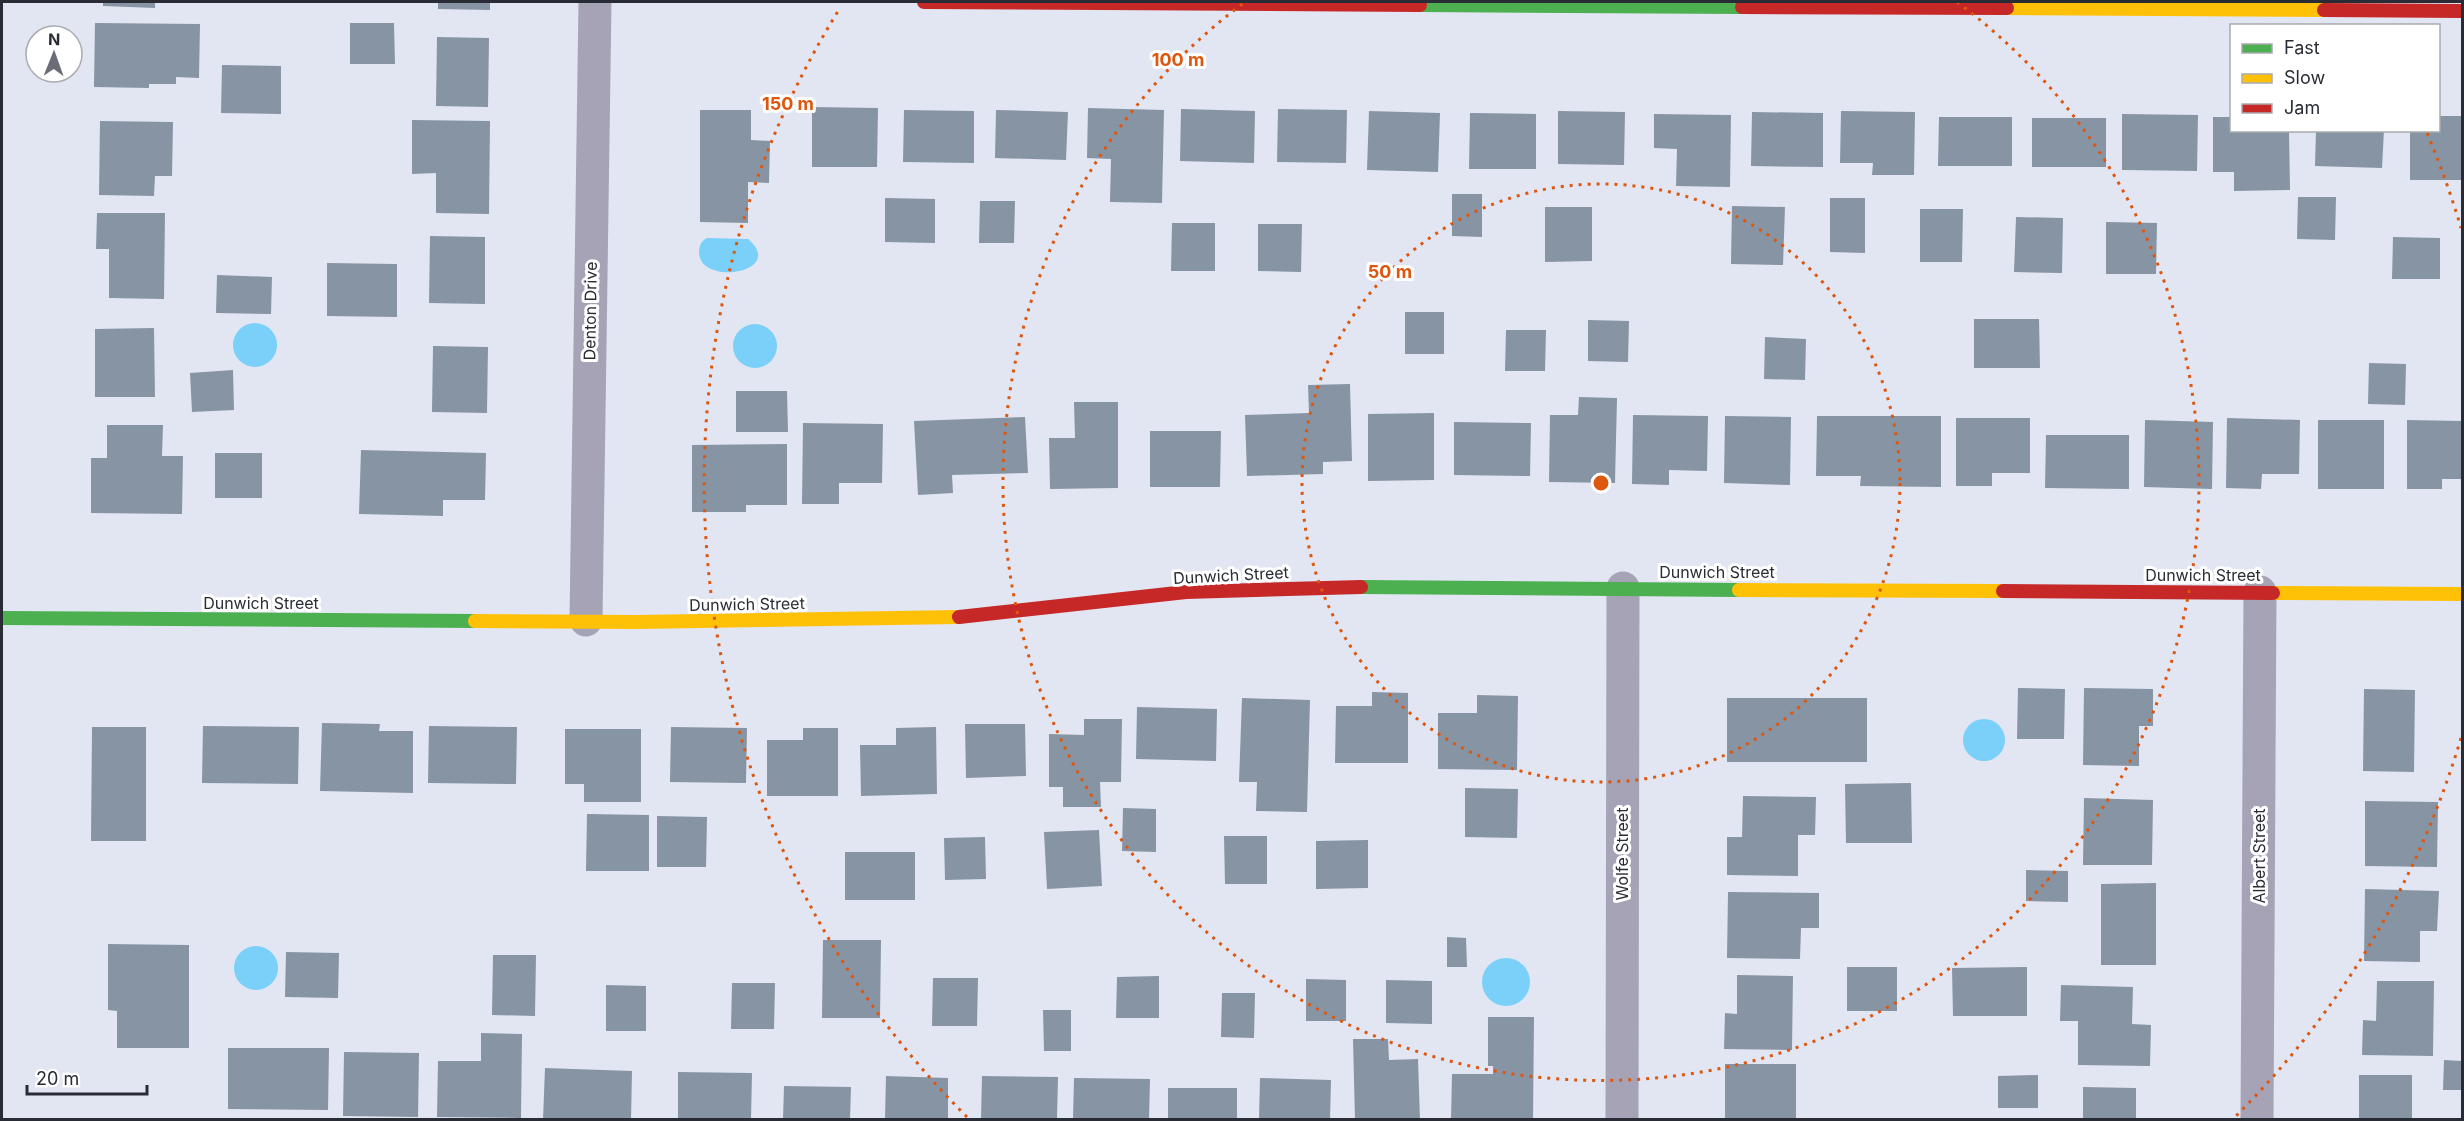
<svg xmlns="http://www.w3.org/2000/svg" width="2464" height="1121" viewBox="0 0 2464 1121" font-family="Inter,sans-serif">
	<style>
		.water { fill: #7ad0f9 }
		.building { fill: #8794a4 }
		.lines { fill: none; stroke-linecap: round; stroke-linejoin: round }
		.street { stroke: #a5a3b5; stroke-width: 33 }
		.fast { stroke: #4caf50; stroke-width: 14 }
		.slow { stroke: #ffc107; stroke-width: 14 }
		.jam { stroke: #c62828; stroke-width: 14 }
		.ring { fill: none; stroke: #de570e; stroke-width: 3; stroke-dasharray: 3 6 }
		.labels { text-anchor: middle; dominant-baseline: central; stroke-width: 6; stroke-linejoin: round; paint-order: stroke }
		.street-label { font-size: 16px; fill: #292c34; stroke: #fff }
		.centre { fill: #de570e; stroke: #fff; stroke-width: 3 }
		.ring-label { font-size: 18px; text-anchor: middle; font-weight: bold; fill: #de570e; stroke: #fff; stroke-width: 6; stroke-linejoin: round; paint-order: stroke }
	</style>
	<rect width="100%" height="100%" fill="#e2e6f3"/>
	<g class="water">
		<path d="M707,238L748,239C787,272 701,287 699,253C699,246 701,241 707,238Z"/>
		<circle cx="255" cy="345" r="22"/>
		<circle cx="755" cy="346" r="22"/>
		<circle cx="1984" cy="740" r="21"/>
		<circle cx="256" cy="968" r="22"/>
		<circle cx="1506" cy="982" r="24"/>
	</g>
	<g class="building">
		<path d="M103,2H155V8L103,6Z"/>
		<path d="M438,2H490V10L438,9Z"/>
		<path d="M95,23L200,24L199,78L176,77V84H149V88L94,87Z"/>
		<path d="M350,23H394L395,64H350Z"/>
		<path d="M437,37L489,38L488,107L436,106Z"/>
		<path d="M222,65L281,66V114L221,113Z"/>
		<path d="M812,107L878,108L877,167H812Z"/>
		<path d="M1088,108L1164,110L1162,203L1110,202L1111,159L1087,158Z"/>
		<path d="M1181,109L1255,111L1254,163L1180,161Z"/>
		<path d="M1278,109L1347,110L1346,163L1277,162Z"/>
		<path d="M700,110H751V140L770,141L769,183L748,182V223L700,222Z"/>
		<path d="M904,110L974,111V163L903,162Z"/>
		<path d="M996,110L1068,112L1066,160L995,158Z"/>
		<path d="M1369,111L1440,113L1438,172L1367,170Z"/>
		<path d="M1558,111L1625,112L1624,165L1558,164Z"/>
		<path d="M1841,111L1915,112L1914,175H1872L1873,163H1840Z"/>
		<path d="M1752,112L1823,113V167L1751,166Z"/>
		<path d="M1470,113L1536,114V169H1469Z"/>
		<path d="M1654,114L1731,115L1730,187L1676,186L1677,149L1654,148Z"/>
		<path d="M2122,114L2198,115L2197,171L2122,170Z"/>
		<path d="M2438,116H2462V180H2410V130H2438Z"/>
		<path d="M1939,117H2012V166H1938Z"/>
		<path d="M2213,117H2232V130H2289L2290,190L2234,191V172H2213Z"/>
		<rect x="2032" y="118" width="74" height="49"/>
		<path d="M412,120L490,121L489,214L436,213V173L412,174Z"/>
		<path d="M100,121L173,122L172,176H155L154,196L99,195Z"/>
		<path d="M2316,130H2384L2382,168L2315,166Z"/>
		<path d="M1452,194H1482V237L1452,236Z"/>
		<path d="M2298,197H2336L2335,240L2297,239Z"/>
		<path d="M885,198L935,199V243L885,242Z"/>
		<path d="M1830,198H1865V253L1830,252Z"/>
		<path d="M980,201H1015L1014,243H979Z"/>
		<path d="M1732,206L1785,207L1783,265L1731,264Z"/>
		<path d="M1545,207H1592V261L1545,262Z"/>
		<path d="M1920,209H1963L1962,262H1920Z"/>
		<path d="M97,213H165L164,299L109,298V249H96Z"/>
		<path d="M2016,217L2063,218L2062,273L2014,272Z"/>
		<path d="M2106,222L2157,223L2156,274H2106Z"/>
		<path d="M1172,223H1215V271H1171Z"/>
		<path d="M1258,224H1302L1301,272L1258,271Z"/>
		<path d="M430,236L485,237V304L429,303Z"/>
		<path d="M2393,237L2440,238V279H2392Z"/>
		<path d="M327,263L397,264V317L327,316Z"/>
		<path d="M217,275L272,277L271,314L216,313Z"/>
		<rect x="1405" y="312" width="39" height="42"/>
		<path d="M1974,319H2039L2040,368H1974Z"/>
		<path d="M1588,320L1629,321L1628,362L1588,361Z"/>
		<path d="M154,328L155,397H95V329Z"/>
		<path d="M1506,330H1546L1545,371H1505Z"/>
		<path d="M1765,337L1806,339L1805,380L1764,379Z"/>
		<path d="M433,346L488,347L487,413L432,412Z"/>
		<path d="M2369,363L2406,364L2405,405L2368,404Z"/>
		<path d="M233,370L234,410L192,412L190,373Z"/>
		<path d="M1350,384L1352,461L1323,462V474L1247,476L1245,415L1309,413L1308,385Z"/>
		<path d="M736,391H787L788,432H736Z"/>
		<path d="M1579,397L1617,398L1615,483L1549,482L1550,415H1578Z"/>
		<path d="M1074,402H1118V488L1050,489L1049,438H1075Z"/>
		<path d="M1434,413V480L1368,481V414Z"/>
		<path d="M1633,415L1708,416L1707,471L1669,470V485L1632,484Z"/>
		<path d="M1725,416L1791,417L1790,485L1724,483Z"/>
		<path d="M1817,416H1941V487L1860,486L1861,476H1816Z"/>
		<path d="M1025,417L1028,473L952,475L953,493L918,495L914,421Z"/>
		<path d="M1956,418H2030V473H1992V486H1956Z"/>
		<path d="M2227,418L2300,420L2299,474H2262L2261,489L2226,488Z"/>
		<path d="M2145,420L2213,422L2212,489L2144,487Z"/>
		<rect x="2318" y="420" width="66" height="69"/>
		<path d="M2407,420L2462,421V479H2442V489H2407Z"/>
		<path d="M1454,422L1531,423L1530,476L1454,475Z"/>
		<path d="M803,423L883,424L882,483H839V504H802Z"/>
		<path d="M107,425H163L162,456H183L182,514L91,513V458H107Z"/>
		<path d="M1150,431H1221L1220,487H1150Z"/>
		<path d="M2046,435H2129V489L2045,488Z"/>
		<path d="M787,444V505H746V512H692V445Z"/>
		<path d="M361,450L486,453L485,500H443V516L359,514Z"/>
		<rect x="215" y="453" width="47" height="45"/>
		<path d="M2018,688L2065,689L2064,739H2017Z"/>
		<path d="M2084,688L2153,689V726H2139V766L2083,765Z"/>
		<path d="M2364,689L2415,690L2414,772L2363,771Z"/>
		<path d="M1372,692L1408,693V763H1335L1336,706H1372Z"/>
		<path d="M1477,695L1518,696L1517,770L1438,769V713H1477Z"/>
		<path d="M1242,698L1310,700L1307,812L1256,811L1257,782H1239Z"/>
		<rect x="1727" y="698" width="140" height="64"/>
		<path d="M1137,707L1217,709L1216,761L1136,759Z"/>
		<path d="M1084,719H1122L1121,782H1100L1101,807H1063V787H1049V734L1084,735Z"/>
		<path d="M322,723L380,724L379,731H413V793L320,791Z"/>
		<path d="M965,724H1025L1026,776L966,778Z"/>
		<path d="M203,726L299,727L298,784L202,783Z"/>
		<path d="M429,726L517,727L516,784L428,783Z"/>
		<path d="M92,727H146V841H91Z"/>
		<path d="M671,727L747,728L746,783L670,782Z"/>
		<path d="M936,727L937,794L861,796L860,745H896V728Z"/>
		<path d="M803,728H838V796H767V740H803Z"/>
		<path d="M565,729H641V802H584V784H565Z"/>
		<path d="M1911,783L1912,843H1846L1845,784Z"/>
		<path d="M1465,788L1518,789L1517,838L1465,837Z"/>
		<path d="M1743,796L1816,797L1815,835H1798V876L1727,875V837H1742Z"/>
		<path d="M2084,798L2153,800L2152,865H2083Z"/>
		<path d="M2365,801L2438,802L2437,867L2365,866Z"/>
		<path d="M1123,808L1156,809V852L1122,851Z"/>
		<path d="M587,814L649,815V871H586Z"/>
		<path d="M657,816L707,817L706,867H657Z"/>
		<path d="M1099,830L1102,886L1047,889L1044,832Z"/>
		<path d="M1224,836H1267V884H1225Z"/>
		<path d="M985,837L986,879L945,880L944,838Z"/>
		<path d="M1368,840V888L1316,889V841Z"/>
		<rect x="845" y="852" width="70" height="48"/>
		<path d="M2026,870L2068,871V902L2026,901Z"/>
		<path d="M2156,883V965H2101V884Z"/>
		<path d="M2365,889L2439,891L2437,931H2420V962L2364,961Z"/>
		<path d="M1728,892L1819,893V928H1801L1800,959L1727,958Z"/>
		<path d="M1447,937L1466,938L1467,967H1447Z"/>
		<path d="M823,940H881L880,1018H822Z"/>
		<path d="M108,944L189,945V1048H117V1011L108,1010Z"/>
		<path d="M286,952L339,953L338,998L285,997Z"/>
		<path d="M493,955H536L535,1016L492,1015Z"/>
		<rect x="1847" y="967" width="50" height="44"/>
		<path d="M2027,967V1016H1953L1952,968Z"/>
		<path d="M1737,975L1793,976L1792,1050L1724,1049L1725,1013L1737,1014Z"/>
		<path d="M1159,976V1018H1116L1117,977Z"/>
		<path d="M933,978H978L977,1026H932Z"/>
		<path d="M1306,979L1346,980V1021H1306Z"/>
		<path d="M1386,980L1432,981V1024L1386,1023Z"/>
		<path d="M2377,981H2434L2433,1056L2362,1055L2363,1020L2376,1021Z"/>
		<path d="M732,983H775L774,1029H731Z"/>
		<path d="M606,985L646,986V1031H606Z"/>
		<path d="M2061,985L2133,987L2132,1024L2151,1025L2150,1066L2078,1065V1021H2060Z"/>
		<path d="M1222,993H1255L1254,1038L1221,1037Z"/>
		<path d="M1043,1010H1071V1051H1044Z"/>
		<path d="M1488,1017H1534L1533,1120H1451L1452,1074H1493V1066H1488Z"/>
		<path d="M481,1033L522,1034L521,1118L437,1117L438,1061H481Z"/>
		<path d="M1353,1039H1388L1389,1060L1418,1059L1420,1120H1355Z"/>
		<path d="M228,1048H329L328,1110L228,1109Z"/>
		<path d="M344,1052L419,1053L418,1117L343,1116Z"/>
		<path d="M2444,1060L2462,1061V1090H2443Z"/>
		<rect x="1725" y="1064" width="71" height="56"/>
		<path d="M545,1068L632,1071L631,1120H543Z"/>
		<path d="M678,1072L752,1073L751,1120H678Z"/>
		<path d="M2038,1075V1108H1998V1076Z"/>
		<rect x="2359" y="1075" width="53" height="45"/>
		<path d="M886,1076L948,1078V1120H885Z"/>
		<path d="M982,1076L1058,1077L1057,1120H981Z"/>
		<path d="M1074,1078L1150,1079L1149,1120H1073Z"/>
		<path d="M1260,1078L1331,1080L1330,1120H1259Z"/>
		<path d="M784,1086L851,1087L850,1120H783Z"/>
		<path d="M2083,1087L2136,1088V1120H2083Z"/>
		<rect x="1168" y="1088" width="69" height="32"/>
	</g>
	<g class="lines">
		<g class="street">
			<path d="M586,620L595,2"/>
			<path d="M1622,1120L1623,588"/>
			<path d="M2257,1120L2260,592"/>
		</g>
		<g class="fast">
			<path d="M1420,5L1742,7"/>
			<path d="M1361,587L1739,590"/>
			<path d="M2,618L475,621"/>
		</g>
		<g class="slow">
			<path d="M2007,8L2324,10"/>
			<path d="M1739,590L2003,591"/>
			<path d="M2273,593L2462,594"/>
			<path d="M475,621L637,622L959,617"/>
		</g>
		<g class="jam">
			<path d="M924,2L1420,5"/>
			<path d="M1742,7L2007,8"/>
			<path d="M2324,10L2462,11"/>
			<path d="M2003,591L2273,593"/>
			<path d="M959,617L1186,592L1361,587"/>
		</g>
	</g>
	<g class="ring">
		<circle cx="1601" cy="483" r="299"/>
		<path d="M1957 2A598 598 0 1 1 1245 2"/>
		<path d="M2461 738A897 897 0 0 1 2235 1117M967 1117A897 897 0 0 1 840 8M2427 133A897 897 0 0 1 2461 228"/>
	</g>
	<g class="labels">
		<g class="street-label">
			<text transform="translate(590 311) rotate(-89)">Denton Drive</text>
			<text x="1717" y="572">Dunwich Street</text>
			<text transform="translate(1231 575) rotate(-3)">Dunwich Street</text>
			<text x="2203" y="575">Dunwich Street</text>
			<text x="261" y="603">Dunwich Street</text>
			<text transform="translate(747 604) rotate(-1)">Dunwich Street</text>
			<text transform="translate(1622 854) rotate(-90)">Wolfe Street</text>
			<text transform="translate(2259 856) rotate(-90)">Albert Street</text>
		</g>
	</g>
	<circle cx="1601" cy="483" r="9" class="centre"/>
	<g class="ring-label">
		<text x="1178" y="66">100 m</text>
		<text x="788" y="110">150 m</text>
		<text x="1390" y="278">50 m</text>
	</g>
	<rect width="2464" height="1121" fill="none" stroke="#292c34" stroke-width="6"/>
	<rect x="2230" y="24" width="210" height="108" fill="#ffffff" stroke="#a9abae" stroke-width="1.5"/>
	<rect x="2242" y="44" width="30" height="9" fill="#4caf50" stroke="#a9abae" stroke-width="1.5"/>
	<text x="2284" y="54" font-size="18" fill="#292c34">Fast</text>
	<rect x="2242" y="74" width="30" height="9" fill="#ffc107" stroke="#a9abae" stroke-width="1.5"/>
	<text x="2284" y="84" font-size="18" fill="#292c34">Slow</text>
	<rect x="2242" y="104" width="30" height="9" fill="#c62828" stroke="#a9abae" stroke-width="1.5"/>
	<text x="2284" y="114" font-size="18" fill="#292c34">Jam</text>
	<g transform="translate(54 54) rotate(1)"><circle r="28" fill="#ffffff" stroke="#a9abae" stroke-width="1.5"/>
	<path d="M0-4.5L10 22L0 15L-10 22Z" fill="#6a6d77"/>
	<text y="-9" font-size="16" font-weight="bold" text-anchor="middle" fill="#292c34">N</text>
	</g>
	<path d="M27 1085v9h120v-9" fill="none" stroke="#292c34" stroke-width="3"/>
	<text x="36" y="1085" font-size="18" fill="#292c34" stroke="#ffffff" stroke-width="4.5" paint-order="stroke">20 m</text>
</svg>
